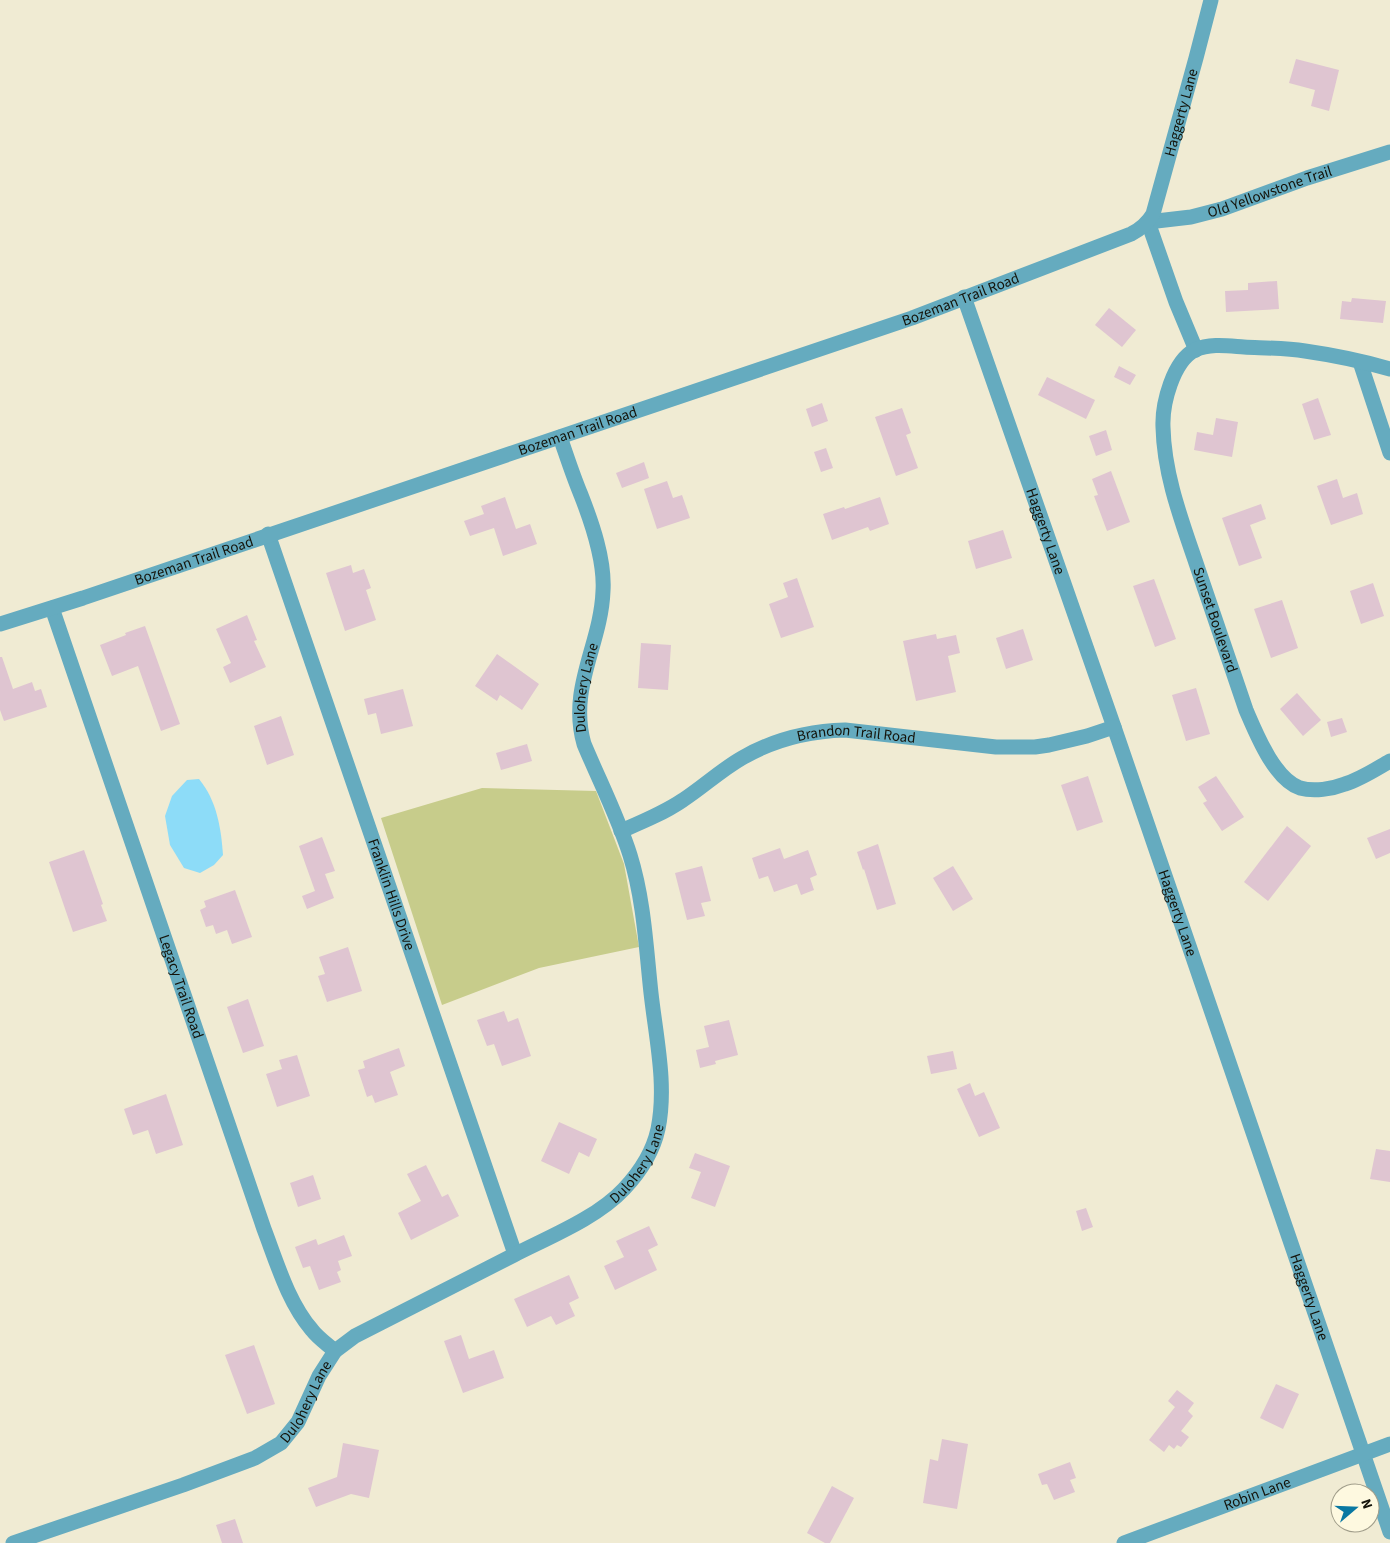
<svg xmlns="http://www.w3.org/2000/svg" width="1390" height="1543" viewBox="0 0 1390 1543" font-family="'Source Sans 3',sans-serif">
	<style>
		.green { fill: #c7cc8b }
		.water { fill: #8ddcf8 }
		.building { fill: #dfc5d1 }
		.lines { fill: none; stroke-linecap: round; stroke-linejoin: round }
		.minor { stroke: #65abbf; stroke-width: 15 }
		.labels { text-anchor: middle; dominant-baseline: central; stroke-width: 4; stroke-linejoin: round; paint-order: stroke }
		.street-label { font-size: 15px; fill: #14130a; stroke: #fef9e0 }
	</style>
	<rect width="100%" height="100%" fill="#f0ebd3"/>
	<path class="green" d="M482,788L596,791L624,864L639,947L539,968L442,1005L381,818Z"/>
	<path class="water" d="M199,779C217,801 221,828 223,855L214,865L200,873L184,868L170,845L165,816L172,796L187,780Z"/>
	<g class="building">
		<path d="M1296,59L1339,70L1329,111L1311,106L1315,90L1289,83Z"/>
		<path d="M1277,281L1279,309L1226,312L1225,291L1248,290V283Z"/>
		<path d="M1352,298L1386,301L1383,323L1340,319L1342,301L1351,302Z"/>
		<path d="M1109,308L1136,330L1122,347L1095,325Z"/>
		<path d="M1119,366L1136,375L1130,385L1114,377Z"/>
		<path d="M1047,377L1095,400L1086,419L1038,395Z"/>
		<path d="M1318,398L1331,435L1314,440L1302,404Z"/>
		<path d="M822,403L828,421L812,427L806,409Z"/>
		<path d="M902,408L911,433L906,435L918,468L896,476L875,417Z"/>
		<path d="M1216,418L1238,422L1232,457L1194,450L1197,432L1213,435Z"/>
		<path d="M1106,430L1112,450L1096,456L1089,436Z"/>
		<path d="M826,448L833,468L821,472L814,452Z"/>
		<path d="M644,462L649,478L622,488L616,473Z"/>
		<path d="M1111,471L1130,522L1107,531L1094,496L1098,495L1092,479Z"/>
		<path d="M1337,479L1343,498L1357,493L1363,514L1331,525L1317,486Z"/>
		<path d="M667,481L673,498L682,495L690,518L657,529L644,489Z"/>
		<path d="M505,497L516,529L530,524L537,544L503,556L494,528L470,536L464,521L484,514L481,506Z"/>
		<path d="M880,497L889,524L870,531L868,527L832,540L823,514L844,507L845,509Z"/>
		<path d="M1261,504L1266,519L1250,525L1262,558L1239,566L1222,518Z"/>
		<path d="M1003,530L1012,558L976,569L968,541Z"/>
		<path d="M351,565L353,573L364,569L371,588L366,590L376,620L345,631L326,573Z"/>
		<path d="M797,578L814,627L781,638L769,604L788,597L783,583Z"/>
		<path d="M1154,579L1176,639L1155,647L1133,586Z"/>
		<path d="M1373,583L1384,616L1361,624L1350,591Z"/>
		<path d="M1282,600L1298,648L1271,658L1254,609Z"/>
		<path d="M247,615L257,640L254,641L266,667L230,683L223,667L231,663L216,629Z"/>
		<path d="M145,626L180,724L161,731L138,666L112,676L100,645L126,635L125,633Z"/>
		<path d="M1023,629L1033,660L1006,669L996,638Z"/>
		<path d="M936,634L937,639L956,635L960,653L948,656L956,692L916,701L903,641Z"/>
		<path d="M641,643L671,645L668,690L638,688Z"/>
		<path d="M497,654L539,684L522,710L500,695L497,701L475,686Z"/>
		<path d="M0,657H2L13,689L32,682L35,691L41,689L47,707L4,721L0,710Z"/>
		<path d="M1196,688L1210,734L1186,741L1172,695Z"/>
		<path d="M403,689L413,726L381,734L376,713L368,715L364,699Z"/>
		<path d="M1297,693L1321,720L1303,736L1280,709Z"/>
		<path d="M281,716L294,755L267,765L254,726Z"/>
		<path d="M1342,718L1347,732L1331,737L1327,722Z"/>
		<path d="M527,744L532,761L501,770L496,753Z"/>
		<path d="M1088,776L1103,822L1077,831L1061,785Z"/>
		<path d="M1216,776L1244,817L1222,831L1203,803L1207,801L1198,787Z"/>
		<path d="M1287,826L1311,846L1268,901L1244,882Z"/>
		<path d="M1390,829V853L1376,859L1367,838Z"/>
		<path d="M322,837L335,871L325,874L334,898L307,909L302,896L315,891L299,846Z"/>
		<path d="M878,844L896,904L877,910L864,869L863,870L857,852Z"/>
		<path d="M780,848L784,859L808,850L817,875L810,878L814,890L801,895L797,884L774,892L768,876L759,879L752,858Z"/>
		<path d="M84,850L103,904L101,905L107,921L73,932L49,862Z"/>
		<path d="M702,866L711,901L701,903L705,916L687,920L675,873Z"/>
		<path d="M953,866L973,899L953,911L933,878Z"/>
		<path d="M235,890L252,937L232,944L227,930L216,934L213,925L206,927L200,910L206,907L204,901Z"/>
		<path d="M348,947L362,991L327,1002L318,976L325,974L319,957Z"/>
		<path d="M248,999L264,1046L243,1053L227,1007Z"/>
		<path d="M504,1011L508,1022L518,1018L531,1056L502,1066L494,1044L487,1046L477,1020Z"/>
		<path d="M729,1020L738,1055L715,1061L716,1064L700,1068L696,1050L709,1047L704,1026Z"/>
		<path d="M399,1048L405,1066L390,1072L398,1095L375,1103L372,1095L367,1097L358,1070L365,1068L363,1061Z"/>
		<path d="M953,1051L957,1069L931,1074L927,1056Z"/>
		<path d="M297,1055L310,1096L277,1107L266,1074L282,1069L279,1060Z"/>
		<path d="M970,1083L975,1096L984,1092L1000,1128L979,1137L957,1089Z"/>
		<path d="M166,1094L183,1145L156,1154L148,1130L133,1135L124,1109Z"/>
		<path d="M559,1122L597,1139L589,1157L579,1152L569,1174L541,1161Z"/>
		<path d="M1376,1149L1390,1151V1182L1370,1179Z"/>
		<path d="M695,1153L730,1166L715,1207L691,1198L701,1172L689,1168Z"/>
		<path d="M426,1165L442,1197L448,1194L459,1216L411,1240L398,1213L421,1201L407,1174Z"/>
		<path d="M313,1175L321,1199L298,1207L290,1183Z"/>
		<path d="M1086,1208L1093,1227L1082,1231L1076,1211Z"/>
		<path d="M649,1226L658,1245L648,1250L657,1270L615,1290L604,1266L624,1257L616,1241Z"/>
		<path d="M344,1235L352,1256L338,1261L341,1270L337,1272L341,1282L319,1290L310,1266L303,1268L295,1247L316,1239L318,1245Z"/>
		<path d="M569,1275L579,1298L569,1303L575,1316L556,1325L551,1316L527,1327L514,1299Z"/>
		<path d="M461,1335L469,1359L494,1350L504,1378L463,1393L444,1341Z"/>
		<path d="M254,1345L275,1404L247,1414L225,1355Z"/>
		<path d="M1276,1384L1299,1394L1283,1429L1260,1418Z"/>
		<path d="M1177,1390L1194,1403L1188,1411L1193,1416L1181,1431L1189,1437L1181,1447L1177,1445L1174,1449L1169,1445L1164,1452L1149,1440L1175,1407L1168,1401Z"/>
		<path d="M942,1439L968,1444L957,1509L923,1503L930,1459L938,1461Z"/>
		<path d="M343,1443L379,1450L369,1498L351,1494L316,1507L308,1488L337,1477Z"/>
		<path d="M1070,1462L1076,1478L1070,1480L1075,1492L1054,1500L1047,1484L1042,1485L1038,1474Z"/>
		<path d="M832,1486L854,1498L830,1543H825L807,1533Z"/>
		<path d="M235,1519L243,1543H222L216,1525Z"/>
	</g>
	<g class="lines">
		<g class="minor">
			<path id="s1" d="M1148,222L1191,217L1222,209L1307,178L1390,152"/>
			<path d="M1148,222L1176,302L1196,350"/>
			<path id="s2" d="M964,297L1114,727L1390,1532"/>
			<path d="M1360,362L1390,453"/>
			<path id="s3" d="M1390,369C1362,361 1333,355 1305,351C1285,348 1264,348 1244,347C1229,346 1210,343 1195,350C1173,361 1162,404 1163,427C1164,474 1181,519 1196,563C1213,612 1229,661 1246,710C1256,733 1274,779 1300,788C1314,792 1332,789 1345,784C1361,779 1376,769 1390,761"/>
			<path id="s4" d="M268,534L515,1254"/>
			<path id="s5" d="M52,608L264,1229C277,1263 288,1302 312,1330C318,1338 327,1344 335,1351"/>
			<path id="s6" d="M0,624L83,598L912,318L1131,234C1141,229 1147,224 1153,214L1196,58L1211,0"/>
			<path id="s7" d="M621,831C642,822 664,813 683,800C703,787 721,770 742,758C773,740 809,731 845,730L996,747H1035L1049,745L1087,736L1114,727"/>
			<path id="s8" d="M13,1543L183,1485L255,1458L281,1443L298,1422L319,1376L335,1351L355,1336C408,1309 461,1282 514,1255C549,1237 597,1218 624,1189C640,1172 653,1152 658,1129C667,1085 656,1038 651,993C646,947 644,900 630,855C618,817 599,780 584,744C568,688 601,645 603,591C605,560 592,523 581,495C573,476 567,457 560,437"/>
			<path id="s9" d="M1124,1543L1390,1444"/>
		</g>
	</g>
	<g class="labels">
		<g class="street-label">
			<text stroke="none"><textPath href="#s6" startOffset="1332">Haggerty Lane</textPath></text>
			<text stroke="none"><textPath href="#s1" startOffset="126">Old Yellowstone Trail</textPath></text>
			<text stroke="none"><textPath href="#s6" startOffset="1014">Bozeman Trail Road</textPath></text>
			<text stroke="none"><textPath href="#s6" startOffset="609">Bozeman Trail Road</textPath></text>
			<text stroke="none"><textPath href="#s2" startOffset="248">Haggerty Lane</textPath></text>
			<text stroke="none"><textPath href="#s6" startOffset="204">Bozeman Trail Road</textPath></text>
			<text stroke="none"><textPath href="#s3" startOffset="485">Sunset Boulevard</textPath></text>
			<text stroke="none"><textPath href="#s8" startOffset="1250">Dulohery Lane</textPath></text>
			<text stroke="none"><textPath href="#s7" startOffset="261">Brandon Trail Road</textPath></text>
			<text stroke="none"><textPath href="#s4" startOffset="381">Franklin Hills Drive</textPath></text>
			<text stroke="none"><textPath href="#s2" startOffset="652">Haggerty Lane</textPath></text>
			<text stroke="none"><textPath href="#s5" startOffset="400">Legacy Trail Road</textPath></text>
			<text stroke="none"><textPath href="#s8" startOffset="755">Dulohery Lane</textPath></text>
			<text stroke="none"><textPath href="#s2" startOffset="1058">Haggerty Lane</textPath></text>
			<text stroke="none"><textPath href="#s8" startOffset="335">Dulohery Lane</textPath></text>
			<text stroke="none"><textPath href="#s9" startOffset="142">Robin Lane</textPath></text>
		</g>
	</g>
	<g transform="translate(1355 1508) rotate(71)"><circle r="24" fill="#fef9e0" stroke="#a09d8a"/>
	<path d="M0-4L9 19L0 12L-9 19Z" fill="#0978a2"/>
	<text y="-8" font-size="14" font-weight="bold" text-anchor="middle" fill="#14130a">N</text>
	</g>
</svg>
